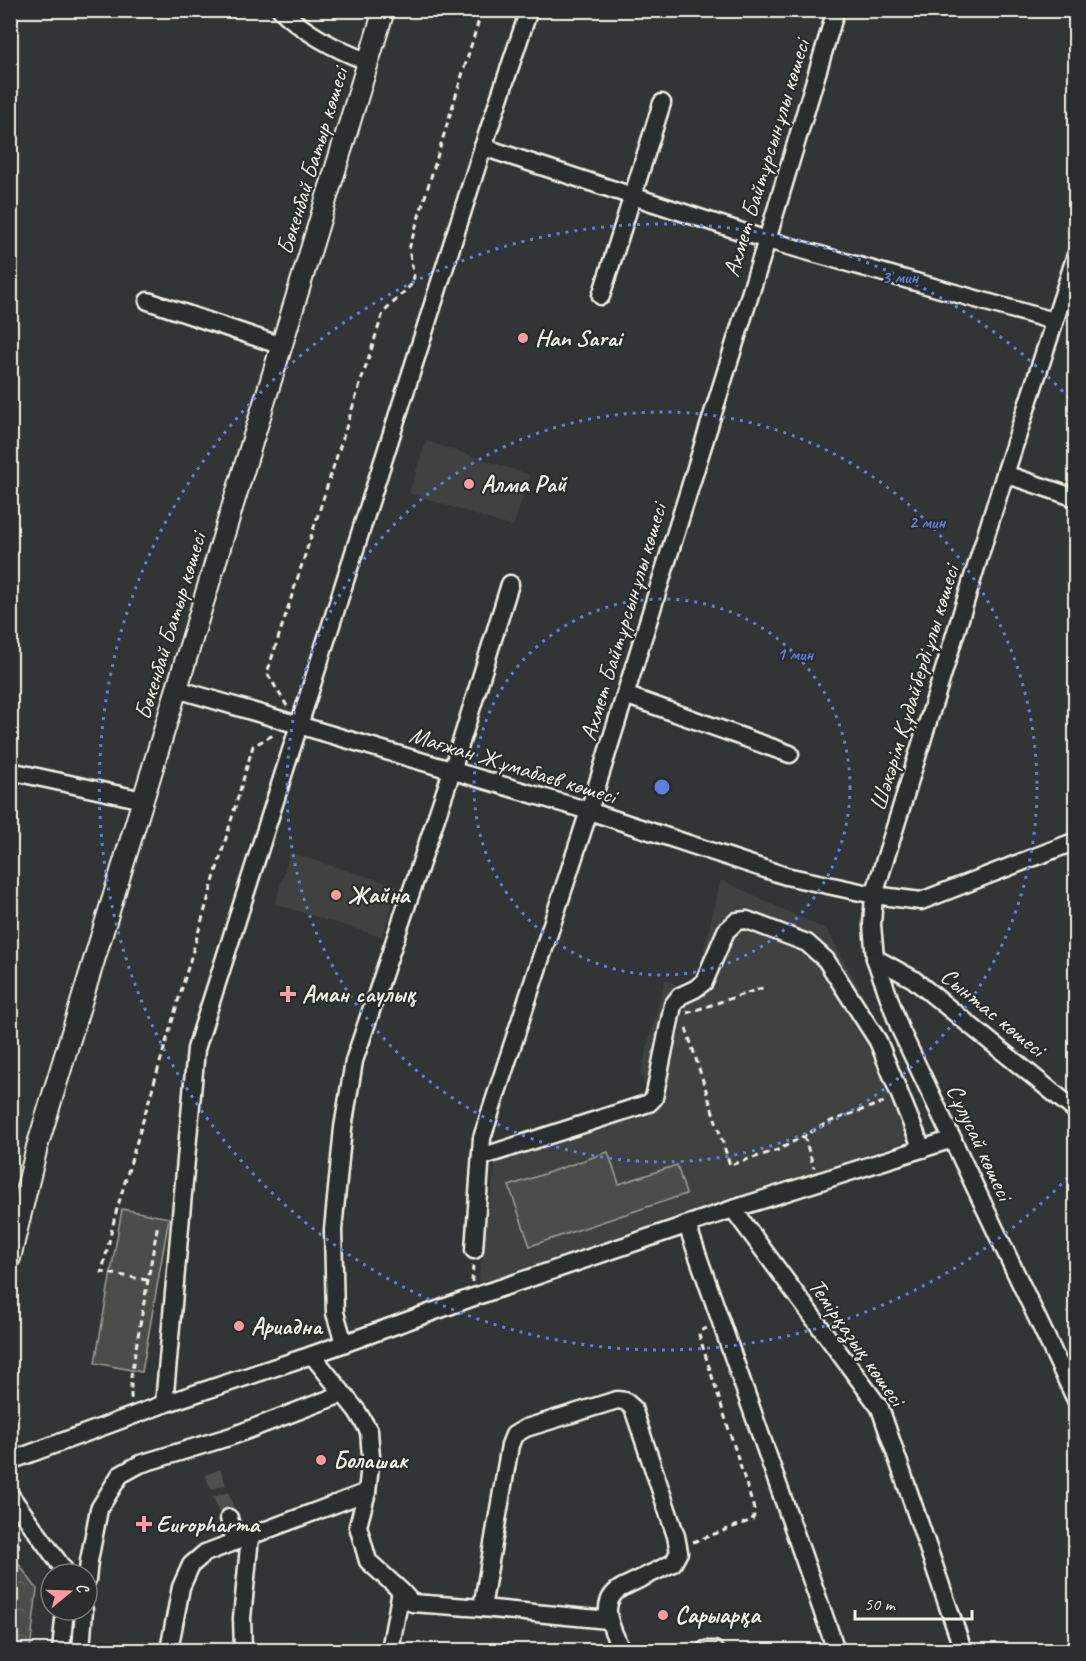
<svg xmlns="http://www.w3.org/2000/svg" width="1086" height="1661" viewBox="0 0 1086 1661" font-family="Caveat,sans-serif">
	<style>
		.built { fill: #404242 }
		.forest { fill: url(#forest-crowns); stroke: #a09f9a; stroke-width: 1.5 }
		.pitch { fill: #4b4d4c; stroke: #a09f9a; stroke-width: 1.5 }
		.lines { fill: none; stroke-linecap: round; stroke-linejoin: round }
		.minor-tunnel { stroke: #4f5150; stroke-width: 16; stroke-dasharray: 16 8; stroke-linecap: butt }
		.minor-casing { stroke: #f4f1e8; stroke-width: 21 }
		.major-casing { stroke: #f4f1e8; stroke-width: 24 }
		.path { stroke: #f4f1e8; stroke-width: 3; stroke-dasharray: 6 4.5; stroke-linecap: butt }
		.minor { stroke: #2a2d2e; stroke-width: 16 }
		.major { stroke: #2a2d2e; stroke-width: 20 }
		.ring { fill: none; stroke: #5e7fdd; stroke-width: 3; stroke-dasharray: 3 6 }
		.poi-dot { fill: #ff9aa2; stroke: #2a2d2e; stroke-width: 2 }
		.labels { text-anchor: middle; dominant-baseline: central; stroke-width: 4.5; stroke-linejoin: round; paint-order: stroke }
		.street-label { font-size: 24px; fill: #f4f1e8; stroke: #2a2d2e }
		.poi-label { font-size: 24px; font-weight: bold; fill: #f4f1e8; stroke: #2a2d2e; text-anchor: start }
		.centre { fill: #5e7fdd; stroke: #2a2d2e; stroke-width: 3 }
		.ring-label { font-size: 18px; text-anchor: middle; font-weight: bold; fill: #5e7fdd; stroke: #2a2d2e; stroke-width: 4.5; stroke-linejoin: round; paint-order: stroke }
	</style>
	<defs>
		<pattern id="forest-crowns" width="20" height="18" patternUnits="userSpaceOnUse" patternTransform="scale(1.5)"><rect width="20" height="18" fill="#4b4d4c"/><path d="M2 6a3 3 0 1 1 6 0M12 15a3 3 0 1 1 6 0" fill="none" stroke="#666766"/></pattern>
	</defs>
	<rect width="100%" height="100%" fill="#323535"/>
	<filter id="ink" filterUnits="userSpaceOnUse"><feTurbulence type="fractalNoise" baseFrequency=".0167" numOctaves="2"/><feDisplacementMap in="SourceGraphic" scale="12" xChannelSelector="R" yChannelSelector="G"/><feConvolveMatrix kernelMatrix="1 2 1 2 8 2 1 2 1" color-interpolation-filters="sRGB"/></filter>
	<g filter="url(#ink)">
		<g class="built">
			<path d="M426,441L530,475L513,527L409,493Z"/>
			<path d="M290,853L398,886L382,937L275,904Z"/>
			<path d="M721,880L827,930L884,1033L928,1134L478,1284L498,1143L649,1093L640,1075L665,980L683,987L697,977Z"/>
		</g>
		<path class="forest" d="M11,1557L15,1559L37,1589L30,1650H11Z"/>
		<g class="pitch">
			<path d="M608,1152L619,1184L677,1165L686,1194L530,1246L509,1186Z"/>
			<path d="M122,1209L169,1218L142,1372L95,1363Z"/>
		</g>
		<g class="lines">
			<path class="minor-tunnel" d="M213,1472L229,1518"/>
			<g class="minor-casing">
				<g id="minor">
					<path d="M281,10C306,34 337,50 369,62"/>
					<path d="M483,147L767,240L1054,321"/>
					<path d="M1076,255L1005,474L874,895L872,925L875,958L900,1029L1076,1400"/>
					<path d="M601,296L662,103"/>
					<path d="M148,301L282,346"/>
					<path d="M1005,474L1076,498"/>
					<path d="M177,689L589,811L786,876L874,895L921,901L1076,841"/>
					<path d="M625,695L790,754"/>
					<path d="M10,771L143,800"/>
					<path d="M875,958L913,979L1076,1111"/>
					<path d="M481,1157L649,1103L654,1098L673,1005L680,996L695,989L704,982L726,931L737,921L747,920L807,943L826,960L878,1041L922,1149"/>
					<path d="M733,1209L880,1408L963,1650"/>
					<path d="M687,1225L836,1650"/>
					<path d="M474,1250L482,1138L589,811L767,240L836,10"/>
					<path d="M344,1343L335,1313L333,1230L343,1128L354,1061L452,771L510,584"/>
					<path d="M312,1355L357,1411L369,1431L371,1457L367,1492L358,1526L368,1561L401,1591L390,1650"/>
					<path d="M164,1404L196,1049L483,147L529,10"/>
					<path d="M10,1461L164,1404L312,1355L471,1298L733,1209L953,1139"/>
					<path d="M10,1495L67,1574"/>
					<path d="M229,1518L235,1541"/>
					<path d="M87,1580L89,1561L99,1509L120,1475L140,1464L232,1436L342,1394"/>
					<path d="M401,1591L412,1603L482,1608"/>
					<path d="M608,1620L482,1608L510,1445L514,1435L526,1428L617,1400L625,1401L633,1408L676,1536L679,1552L673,1563L621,1588C596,1603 613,1630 621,1650"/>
					<path d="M61,1650L65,1610"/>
					<path d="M81,1650L84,1610"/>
					<path d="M169,1650L181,1587L191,1565L205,1553L367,1492"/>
					<path d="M243,1650L242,1618L250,1537"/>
					<path d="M705,1650H714"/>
				</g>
			</g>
			<g class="major-casing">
				<path id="major" d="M10,1258L37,1147L384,10"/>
			</g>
			<g class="path">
				<path d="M287,706L267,673L383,313L411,285L414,277L409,249L482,10"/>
				<path d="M687,1013L765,987"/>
				<path d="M686,1028L730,1165L778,1150L831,1121L887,1101"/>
				<path d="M804,1136L814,1168"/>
				<path d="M147,1280L102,1272L115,1216L253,746L275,734"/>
				<path d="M472,1282L473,1264"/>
				<path d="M131,1399V1376L158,1223"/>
				<path d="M693,1542L752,1520L754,1516V1509L699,1335L700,1331L707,1328"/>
				<path d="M10,1601L20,1535"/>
			</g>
			<use href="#minor" class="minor"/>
			<use href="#major" class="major"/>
		</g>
	</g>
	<g class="ring">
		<circle cx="662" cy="787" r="188"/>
		<circle cx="662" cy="787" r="375"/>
		<path d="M1074 1171A563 563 0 1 1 1074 403"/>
	</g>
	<g class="poi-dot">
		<circle cx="523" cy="338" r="6"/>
		<circle cx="469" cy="484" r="6"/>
		<circle cx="336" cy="895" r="6"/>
		<path d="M285 985h6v6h6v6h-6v6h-6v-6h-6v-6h6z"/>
		<circle cx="239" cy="1326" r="6"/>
		<circle cx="321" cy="1460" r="6"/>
		<path d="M141 1515h6v6h6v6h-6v6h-6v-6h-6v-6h6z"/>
		<circle cx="663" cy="1615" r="6"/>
	</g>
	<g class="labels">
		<g class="street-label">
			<text transform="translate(766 158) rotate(-73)">Ахмет Байтұрсынұлы көшесі</text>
			<text transform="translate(312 161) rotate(-73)">Бөкенбай Батыр көшесі</text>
			<text transform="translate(623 622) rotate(-73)">Ахмет Байтұрсынұлы көшесі</text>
			<text transform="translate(170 626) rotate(-73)">Бөкенбай Батыр көшесі</text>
			<text transform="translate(914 688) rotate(-73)">Шәкәрім Құдайбердіұлы көшесі</text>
			<text transform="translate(513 765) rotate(17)">Мағжан Жұмабаев көшесі</text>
			<text transform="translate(993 1012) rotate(39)">Сынтас көшесі</text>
			<text transform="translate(980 1142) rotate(65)">Сұлусай көшесі</text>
			<text transform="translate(857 1342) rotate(55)">Темірқазық көшесі</text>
		</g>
		<g class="poi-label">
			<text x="535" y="338">Han Sarai</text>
			<text x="481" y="484">Алма Рай</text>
			<text x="348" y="895">Жайна</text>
			<text x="302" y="994">Аман саулық</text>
			<text x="251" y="1326">Ариадна</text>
			<text x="333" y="1460">Болашак</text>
			<text x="156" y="1524">Europharma</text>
			<text x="675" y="1615">Сарыарқа</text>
		</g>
	</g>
	<circle cx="662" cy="787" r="9" class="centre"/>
	<g class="ring-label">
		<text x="900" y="283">3 мин</text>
		<text x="927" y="528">2 мин</text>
		<text x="795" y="660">1 мин</text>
	</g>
	<rect width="1086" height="1661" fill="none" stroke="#2a2d2e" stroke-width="36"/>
	<rect x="18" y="18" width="1050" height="1625" fill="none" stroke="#f4f1e8" stroke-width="2" filter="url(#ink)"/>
	<g transform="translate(69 1592) rotate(71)"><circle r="28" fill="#2a2d2e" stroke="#7b7b78" stroke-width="1.5"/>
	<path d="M0-4.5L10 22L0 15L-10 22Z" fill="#ff9aa2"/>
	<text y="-9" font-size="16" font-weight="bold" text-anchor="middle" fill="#f4f1e8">С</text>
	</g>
	<path d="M855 1610v9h117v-9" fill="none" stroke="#f4f1e8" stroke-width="3"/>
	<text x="864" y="1610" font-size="18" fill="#f4f1e8" stroke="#2a2d2e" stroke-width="4.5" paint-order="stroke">50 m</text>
</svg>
